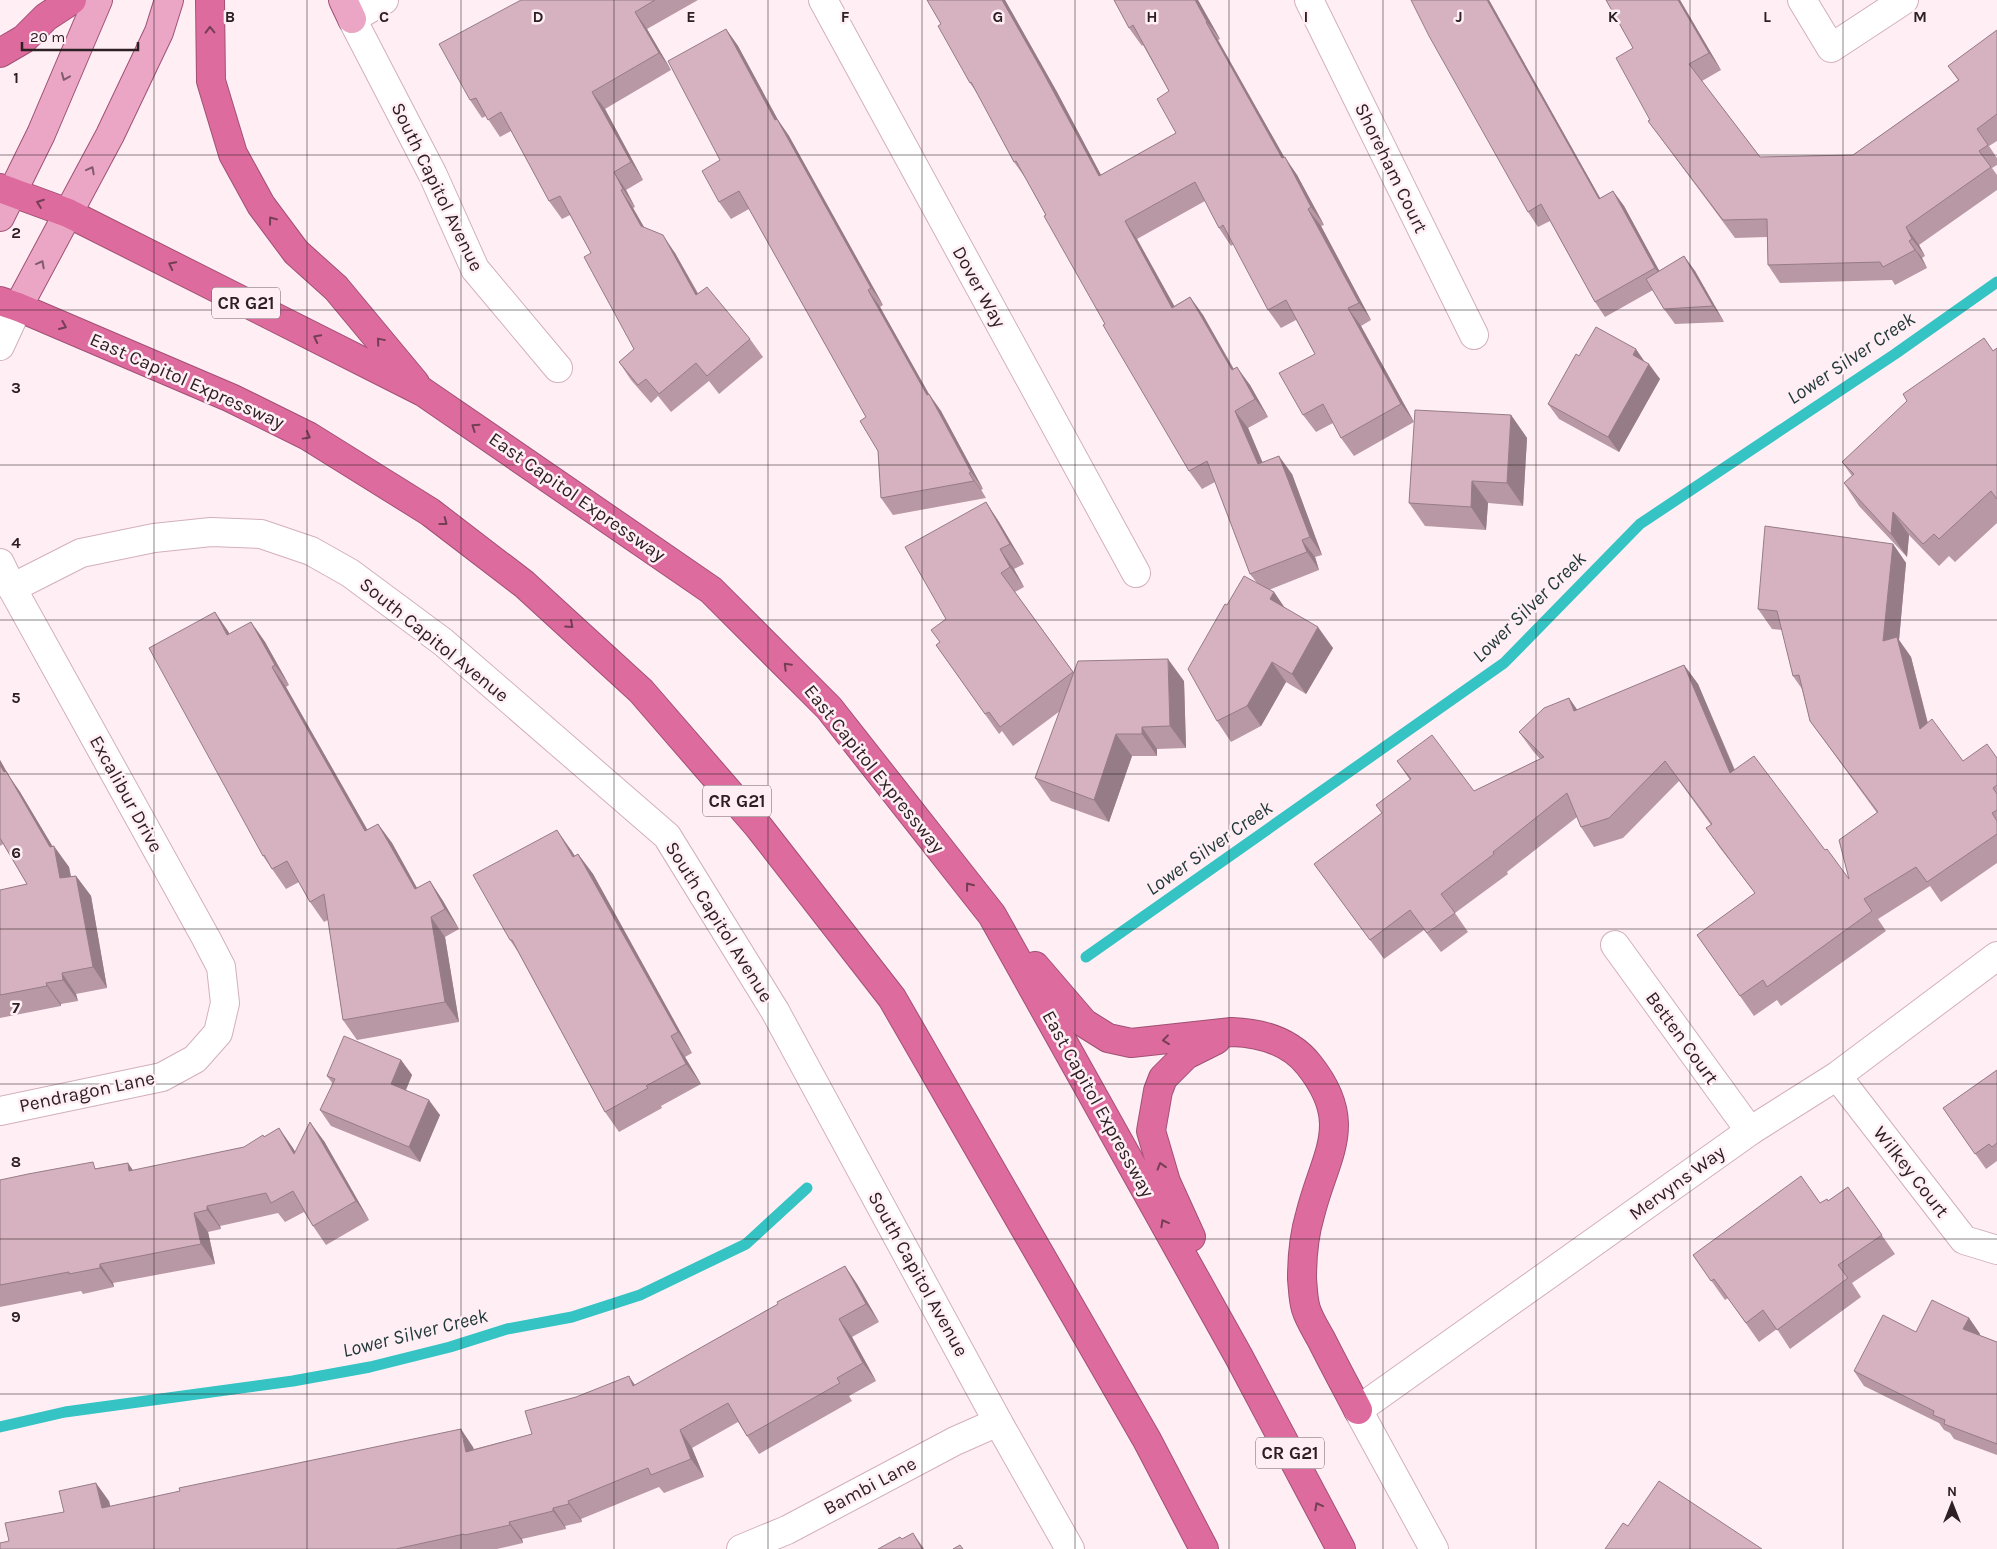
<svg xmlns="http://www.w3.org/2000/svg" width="1997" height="1549" viewBox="0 0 1997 1549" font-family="Karla,sans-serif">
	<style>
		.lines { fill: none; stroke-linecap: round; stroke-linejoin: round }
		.stream { stroke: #35c3c3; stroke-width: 11 }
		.minor-casing { stroke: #d3afbd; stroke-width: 30 }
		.major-casing { stroke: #a05174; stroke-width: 30 }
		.highway-casing { stroke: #a05174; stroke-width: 30 }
		.minor { stroke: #fff; stroke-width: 28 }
		.major { stroke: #eba6c5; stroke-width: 28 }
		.highway { stroke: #de6b9e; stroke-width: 28 }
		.wall { fill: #b898a4 }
		.shaded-wall { fill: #967c86 }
		.building { fill: #d6b1bf; stroke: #967c86 }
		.oneway { stroke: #743e55 }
		.oneway2 { stroke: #825c6d }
		.grid { fill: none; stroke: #2d2025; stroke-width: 1; stroke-opacity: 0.55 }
		.labels { text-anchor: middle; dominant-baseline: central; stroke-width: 5; stroke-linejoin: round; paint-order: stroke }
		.shield { fill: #ffeff5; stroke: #6c5e63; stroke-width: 1 }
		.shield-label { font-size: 18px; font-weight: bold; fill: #2d2025 }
		.street-label { font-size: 19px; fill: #2d2025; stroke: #ffeff5 }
		.water-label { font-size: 20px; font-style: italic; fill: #223939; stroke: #ffeff5 }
		.grid-label { font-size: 16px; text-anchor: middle; font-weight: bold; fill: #2d2025; stroke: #ffeff5; stroke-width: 5; stroke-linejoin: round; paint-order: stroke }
	</style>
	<rect width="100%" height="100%" fill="#ffeff5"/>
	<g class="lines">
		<g class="stream">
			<path d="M1086,957L1504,663L1640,524L1895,354L1997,282"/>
			<path d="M0,1427L65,1412L293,1381L370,1367L450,1347L507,1329L572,1317L640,1295L746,1244L807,1188"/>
		</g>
		<g class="minor-casing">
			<g id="minor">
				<path d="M384,0L352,19L433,175L475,269L558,368"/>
				<path d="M823,0L1136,573"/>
				<path d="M1309,0L1474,335"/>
				<path d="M1802,0L1831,48L1904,0"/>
				<path d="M0,346L18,307"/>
				<path d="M0,563L12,588L206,938L221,967L225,1003L218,1033L195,1059L162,1077L0,1111"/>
				<path d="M12,588L81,553L154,538L211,532L261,534L311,551L350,573L443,642L667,836L775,1011L998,1422L1070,1549"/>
				<path d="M1615,945L1750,1131"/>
				<path d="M1837,1076L1964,1240L1997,1250"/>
				<path d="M741,1549L787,1530L955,1441L998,1422"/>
				<path d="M1434,1549L1358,1410L1750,1131L1837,1076L1997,956"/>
			</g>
		</g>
		<g class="major-casing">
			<g id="major">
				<path d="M343,0L352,19"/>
				<path d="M0,217L41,134L98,0"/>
				<path d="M18,307L110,135L159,32L169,0"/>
			</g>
		</g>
		<g class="highway-casing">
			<g id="highway">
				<path d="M210,0L211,81L233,154L261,205L296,252L336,288L415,383"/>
				<path d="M0,53L24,39L46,17L72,0"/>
				<path d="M0,188L68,213L423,392L711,590L829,708L992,915L1239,1357L1341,1549"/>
				<path d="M0,301L18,307L231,398L308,436L430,512L524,584L641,691L758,826L892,998L1147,1440L1204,1549"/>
				<path d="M1035,966L1084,1023L1108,1038L1131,1043L1232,1032C1261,1033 1290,1041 1309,1065C1356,1124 1325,1154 1310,1215C1304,1235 1302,1258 1302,1279C1303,1288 1303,1300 1306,1309C1309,1319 1316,1330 1321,1339C1333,1363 1346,1387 1358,1410"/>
				<path d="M1191,1237L1166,1182L1151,1131L1158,1091L1163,1078L1186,1055L1216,1040"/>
			</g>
		</g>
		<use href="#minor" class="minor"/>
		<use href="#major" class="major"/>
		<use href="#highway" class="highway"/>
	</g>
	<g class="wall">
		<path d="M521,0H698L647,29L671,70L605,109L643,180L626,190L635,207L633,208L644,227L675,253L698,293L750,339L763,357L719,394L709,381L671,412L658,396L651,403L631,380L619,362L634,349L591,253L570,215L562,219L549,201L511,131L500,137L486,116L482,118L470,100Z"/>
		<path d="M927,0H1005L1057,92L1101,175L1176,133L1169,91L1143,45L1142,46L1129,28L1114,0H1198L1220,39L1218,40L1284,157L1297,175L1324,225L1321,226L1371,320L1361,326L1414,422L1354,456L1341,438L1333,423L1316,432L1303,415L1315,354L1296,320L1281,328L1268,310L1234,244L1231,246L1219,228L1205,201L1137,239L1174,306L1190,297L1203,315L1234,369L1250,385L1268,417L1248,428L1262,462L1292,474L1322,555L1315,557L1319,570L1269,590L1274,592L1285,608L1333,648L1306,694L1286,682L1261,726L1231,742L1217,721L1227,605L1257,583L1250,574L1215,482L1202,489L1189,471L1105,324L1026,179L1014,162L977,93L970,83L941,24Z"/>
		<path d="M1489,0L1600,198L1613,191L1624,206L1659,271L1684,256L1695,271L1724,322L1675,324L1664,309L1653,290L1605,317L1595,302L1550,221L1538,227L1528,212Z"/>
		<path d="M1606,0H1680L1721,70L1702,81L1760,157L1853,155L1958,80L1948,66L1997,30V141L1989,146L1997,158V165L1992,168L1997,175V190L1919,245L1925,256L1922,258L1927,268L1895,285L1892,280L1780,283L1768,265L1767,237L1735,238L1648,121L1650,120L1633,48Z"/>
		<path d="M726,29L738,46L778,120L789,136L883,305L880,307L929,394L941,411L983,489L981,490L986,498L893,515L881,498L878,451L866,417L749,209L731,219L719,202Z"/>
		<path d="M1997,348V523L1955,562L1949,556L1939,566L1909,535L1907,557L1859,506L1844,483L1852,476L1842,462Z"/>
		<path d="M1579,356L1644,361L1660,379L1619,452L1559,419L1548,404Z"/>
		<path d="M1511,415L1527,438L1523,506L1488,503L1486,530L1425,526L1409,503Z"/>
		<path d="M986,502L999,522L1024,564L1014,569L1024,587L1015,592L1074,673L1184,681L1186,748L1157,749V756H1132L1109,822L1051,801L1035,778L1060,711L1013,746L1002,731L999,734L936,645L940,642L946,619Z"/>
		<path d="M1893,544L1906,563L1899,640L1911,657L1928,723L1963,761L1997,758V863L1941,902L1930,886L1878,919L1886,931L1781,1006L1777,1000L1754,1016L1697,935L1755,893L1720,848L1706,828L1711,825L1679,781L1623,838L1594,847L1581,827L1577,817L1507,872L1508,874L1455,913L1468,932L1441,952L1424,930L1384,959L1314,864L1382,813L1410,780L1397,761L1474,791L1540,759L1533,751L1519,732L1569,698L1577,710L1684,665L1698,684L1735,770L1825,850L1849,879L1877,813L1810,721L1802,689L1793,676L1782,630L1772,629L1758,609Z"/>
		<path d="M251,622L265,642L289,685L286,687L367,830L378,824L392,843L417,888L430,881L443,901L459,929L445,937L459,1022L357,1040L343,1020L328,920L324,922L310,902L299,882L286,889L263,856L230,634Z"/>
		<path d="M0,760L9,776L20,792L52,846L69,867L71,876H76L91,896L107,988L76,994L78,1001L61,1004V1006L0,1018V890L27,884L3,844L0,846Z"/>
		<path d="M571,850L575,856L578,854L593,874L692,1053L685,1057L701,1084L661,1106L662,1108L619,1132L605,1112L518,952L510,940Z"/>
		<path d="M401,1060L412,1075L406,1090L440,1115L420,1162L331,1126L320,1110L333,1084L327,1076Z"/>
		<path d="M1997,1070V1161L1986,1169L1943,1108Z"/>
		<path d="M279,1128L295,1152L324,1141L369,1220L326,1245L313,1226L304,1212L285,1222L278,1213L220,1226L221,1229L208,1232L215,1264L113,1283L114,1287L83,1294L81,1291L0,1307V1180L98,1168L128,1163L133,1171L244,1147L264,1137Z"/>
		<path d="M1848,1187L1895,1254L1852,1283L1861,1297L1790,1349L1777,1329L1759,1342L1728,1298L1725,1300L1693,1255L1820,1203L1828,1201Z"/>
		<path d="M845,1266L857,1284L879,1322L852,1337L876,1381L849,1396L852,1401L759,1454L747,1436L738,1422L692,1448L704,1477L664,1493L659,1487L581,1519L582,1522L565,1526L566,1529L522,1539L523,1543L497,1549H0L9,1541L64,1512L109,1501L110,1507L473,1447L474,1449L532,1434L635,1385Z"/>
		<path d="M1969,1318L1980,1334L1979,1335L1997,1342V1455L1954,1439L1950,1433L1944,1430L1939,1423L1864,1386L1854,1371L1916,1332Z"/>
	</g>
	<g class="shaded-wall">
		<path d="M1002,0H1005L1057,92L1111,194L1099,176Z"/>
		<path d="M1195,0H1198L1220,39L1207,22Z"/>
		<path d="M1487,0H1489L1609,214L1599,199Z"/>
		<path d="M1678,0H1680L1721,70L1709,53Z"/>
		<path d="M635,12L647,29L671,70L659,53Z"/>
		<path d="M1206,22L1218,40L1295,176L1282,158Z"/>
		<path d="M726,29L738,46L778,120L789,136L883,305L871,288L775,120Z"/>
		<path d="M592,92L605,109L643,180L631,162Z"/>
		<path d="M1285,157L1297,175L1324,225L1311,207Z"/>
		<path d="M614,172L626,190L635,207L623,189Z"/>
		<path d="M621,190L633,208L653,243L641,226Z"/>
		<path d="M1613,191L1624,206L1666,283L1655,268Z"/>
		<path d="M1308,209L1321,226L1371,320L1359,303Z"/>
		<path d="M1125,221L1137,239L1185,325L1172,308Z"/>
		<path d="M1906,227L1919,245L1925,256L1912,239Z"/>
		<path d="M663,235L675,253L708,313L696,295Z"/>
		<path d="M1909,241L1922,258L1927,268Z"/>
		<path d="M1684,256L1695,271L1724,322L1713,306Z"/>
		<path d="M868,290L880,307L939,412L927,395Z"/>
		<path d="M1190,297L1203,315L1244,388L1232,370Z"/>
		<path d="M1348,308L1361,326L1414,422L1401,404Z"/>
		<path d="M1636,349L1647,365L1633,355Z"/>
		<path d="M1649,364L1660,379L1619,452L1608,437Z"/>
		<path d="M1237,367L1250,385L1268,417L1255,399Z"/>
		<path d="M929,394L941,411L983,489L971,472Z"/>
		<path d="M1235,411L1248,428L1271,482L1258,464Z"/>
		<path d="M1511,415L1527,438L1523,506L1507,483Z"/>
		<path d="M1279,456L1292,474L1322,555L1310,537Z"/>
		<path d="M969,473L981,490L986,498L974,481Z"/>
		<path d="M1472,481L1488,503L1486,530L1471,507Z"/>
		<path d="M986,502L999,522L1024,564L1010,544Z"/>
		<path d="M1893,512L1909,535L1907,557L1891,534Z"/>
		<path d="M1302,540L1315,557L1319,570L1307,552Z"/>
		<path d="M1893,544L1906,563L1899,640L1911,657L1934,749L1920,729L1883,641Z"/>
		<path d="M1000,549L1014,569L1024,587L1010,567Z"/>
		<path d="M1274,592L1288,613L1270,599Z"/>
		<path d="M215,612L228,631L241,655L227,635Z"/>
		<path d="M251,622L265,642L289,685L275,665Z"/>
		<path d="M1318,627L1333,648L1306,694L1292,674Z"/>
		<path d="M1168,659L1184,681L1186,748L1170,726Z"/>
		<path d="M1272,662L1286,682L1261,726L1247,706Z"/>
		<path d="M1684,665L1698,684L1744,793L1730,773Z"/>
		<path d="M272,667L286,687L379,850L365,831Z"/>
		<path d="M1569,698L1583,718L1574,711Z"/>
		<path d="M1142,727L1157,749V756L1142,734Z"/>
		<path d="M1116,734L1132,756L1109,822L1094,800Z"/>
		<path d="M0,760L9,776L20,792L56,852L54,846L69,867L75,899L60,878L50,847L4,772L0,765Z"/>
		<path d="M378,824L392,843L428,908L415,889Z"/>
		<path d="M557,830L571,850L587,878L573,857Z"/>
		<path d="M578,854L593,874L692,1053L678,1032Z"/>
		<path d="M76,876L91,896L107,988L93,967Z"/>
		<path d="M430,881L443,901L459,929L445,909Z"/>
		<path d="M431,917L445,937L459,1022L445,1002Z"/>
		<path d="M62,973L76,994L78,1001L63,980Z"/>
		<path d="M46,983L61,1004V1006L47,986Z"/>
		<path d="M671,1036L685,1057L701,1084L686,1064Z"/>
		<path d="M401,1060L412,1075L402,1099L391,1084Z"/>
		<path d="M429,1100L440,1115L420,1162L409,1147Z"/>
		<path d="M310,1122L324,1141L369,1220L356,1201Z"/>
		<path d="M279,1128L293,1148L308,1174L294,1154Z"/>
		<path d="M128,1163L141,1182L129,1171Z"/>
		<path d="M207,1206L220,1226L221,1229L207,1210Z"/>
		<path d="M194,1213L208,1232L215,1264L201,1244Z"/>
		<path d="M100,1264L113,1283L114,1287L100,1268Z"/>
		<path d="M845,1266L857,1284L879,1322L866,1304Z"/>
		<path d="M1969,1318L1980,1334L1974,1345L1963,1329Z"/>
		<path d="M839,1319L852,1337L876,1381L863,1363Z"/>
		<path d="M629,1376L641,1394L633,1386Z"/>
		<path d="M461,1429L473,1447L478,1470L466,1452Z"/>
		<path d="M680,1430L692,1448L704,1477L691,1459Z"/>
		<path d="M96,1483L109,1501L115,1526L102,1508Z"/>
		<path d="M568,1501L581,1519L582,1522L569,1504Z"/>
		<path d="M553,1508L565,1526L566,1529L553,1511Z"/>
		<path d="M509,1522L522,1539L523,1543L510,1525Z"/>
		<path d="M913,1533L924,1549H922Z"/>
	</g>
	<g class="building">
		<path d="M521,0H655L635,12L659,53L592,92L631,162L614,172L623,189L621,190L641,226L663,235L696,295L707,287L750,339L707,376L696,363L659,394L646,379L638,385L619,362L634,349L584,257L591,253L560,196L549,201L501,112L488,120L476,98L470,100L439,44Z"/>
		<path d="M927,0H1002L1044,74L1099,176L1176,133L1157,99L1169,91L1133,25L1129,28L1114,0H1195L1207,22H1206L1282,158L1285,157L1311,207L1308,209L1359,303L1348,308L1401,404L1341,438L1323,404L1303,415L1279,373L1315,354L1286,300L1268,310L1223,225L1219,228L1195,182L1125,221L1172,308L1190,297L1232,370L1237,367L1255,399L1235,411L1258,464L1279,456L1310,537L1302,540L1307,552L1250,574L1207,461L1189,471L1103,325L1105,324L1044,216L1046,215L1016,161L1014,162L971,82L970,83L938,26L941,24Z"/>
		<path d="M1411,0H1487L1599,199L1613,191L1655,268L1595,302L1541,204L1528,212L1429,36Z"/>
		<path d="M1606,0H1678L1709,53L1689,64L1760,157L1853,155L1959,80L1948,66L1997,30V114L1977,129L1988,145L1979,151L1991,167L1906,227L1912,239L1909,241L1915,250L1883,267L1880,262L1768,265L1767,219L1723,220L1648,121L1650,120L1616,58L1633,48Z"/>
		<path d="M726,29L775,120L777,119L871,288L868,290L927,395L929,394L971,472L969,473L974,481L881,498L878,451L860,421L866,417L739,191L719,202L702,171L720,160L668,61Z"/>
		<path d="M1684,256L1713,306L1664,309L1646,279Z"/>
		<path d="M1596,327L1636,349L1633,355L1649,364L1608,437L1548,404L1576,354L1579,356Z"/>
		<path d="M1984,338L1993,351L1997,348V499L1991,491L1939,539L1934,534L1923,544L1893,512L1891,534L1844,483L1854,474L1842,462L1907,401L1903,394Z"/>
		<path d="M1415,410L1511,415L1507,483L1472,481L1471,507L1409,503Z"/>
		<path d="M986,502L1010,544L1000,549L1010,567L1001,573L1073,672L1000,727L989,712L985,714L936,645L940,642L931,630L946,619L905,547Z"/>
		<path d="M1765,526L1893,544L1883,641L1897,637L1920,729L1932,719L1963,761L1987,744L1997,758V785L1993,788L1997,794V810L1992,813L1997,821V834L1927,882L1916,867L1864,899L1872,911L1767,987L1763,980L1740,996L1697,935L1755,893L1706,828L1712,824L1665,761L1609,818L1581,827L1567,793L1493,852L1494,854L1441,894L1455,913L1427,933L1410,910L1370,940L1314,864L1382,813L1376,805L1411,779L1397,761L1432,735L1474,791L1544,757L1519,732L1544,708L1569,698L1574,711L1684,665L1730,773L1754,756L1825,850L1827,849L1849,879L1839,840L1878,812L1810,721L1799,675L1793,676L1777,611L1758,609Z"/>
		<path d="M1244,576L1274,592L1270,599L1318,627L1292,674L1272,662L1247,706L1217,721L1188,669L1225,604L1227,605Z"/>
		<path d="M215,612L227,635L251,622L275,665L272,667L365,831L378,824L415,889L430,881L445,909L431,917L445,1002L343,1020L324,894L310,902L287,861L272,869L264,855L263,856L149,648Z"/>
		<path d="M1168,659L1170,726L1142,727V734H1116L1094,800L1035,778L1078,661Z"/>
		<path d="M0,765L4,772L6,771L50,847L54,846L60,878L76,876L93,967L62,973L63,980L46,983L47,986L0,995V890L27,884L0,838Z"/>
		<path d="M557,830L573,857L578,854L678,1032L671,1036L686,1064L646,1086L648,1088L605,1112L512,940H510L473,875Z"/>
		<path d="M344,1036L401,1060L391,1084L429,1100L409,1147L320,1110L335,1079L327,1076Z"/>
		<path d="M1997,1070V1143L1992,1147L1989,1144L1975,1154L1943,1108Z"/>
		<path d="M310,1122L356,1201L313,1226L293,1191L271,1203L266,1193L207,1206V1210L194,1213L201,1244L100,1264V1268L69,1274V1272L0,1285V1180L28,1174L93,1162L95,1169L128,1163L129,1171L244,1147L263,1135L264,1137L279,1128L294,1154Z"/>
		<path d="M1801,1176L1820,1203L1827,1199L1828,1201L1848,1187L1882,1235L1838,1265L1848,1278L1777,1330L1763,1310L1746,1323L1714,1279L1711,1281L1693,1255Z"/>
		<path d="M845,1266L866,1304L839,1319L863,1363L837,1378L840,1383L747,1436L728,1403L680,1430L691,1459L651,1475L648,1468L568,1501L569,1504L553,1508V1511L509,1522L510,1525L465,1535L464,1534L396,1549H0V1543L9,1541L5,1523L64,1512L59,1491L96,1483L102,1508L180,1491L179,1488L461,1429L466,1452L532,1434L525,1411L576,1397L629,1376L633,1386L778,1304L777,1302Z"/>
		<path d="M1932,1300L1969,1318L1963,1329L1997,1342V1444L1944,1424L1945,1420L1933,1415L1934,1411L1854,1371L1883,1315L1916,1332Z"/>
		<path d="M1659,1481L1762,1549H1605L1623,1523L1628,1526Z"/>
		<path d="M913,1533L922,1549H878L900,1537L902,1539Z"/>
		<path d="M960,1545L963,1549H953Z"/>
	</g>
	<defs><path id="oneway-chevron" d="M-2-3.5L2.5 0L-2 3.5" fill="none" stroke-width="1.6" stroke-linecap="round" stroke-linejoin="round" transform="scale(1.25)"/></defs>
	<g class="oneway">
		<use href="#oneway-chevron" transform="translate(210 30) rotate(-91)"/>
		<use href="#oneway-chevron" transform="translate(40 203) rotate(-160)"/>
		<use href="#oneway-chevron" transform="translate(272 220) rotate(-127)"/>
		<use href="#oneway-chevron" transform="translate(172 265) rotate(-153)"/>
		<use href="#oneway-chevron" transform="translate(63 326) rotate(23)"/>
		<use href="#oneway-chevron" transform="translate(317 338) rotate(-153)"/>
		<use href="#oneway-chevron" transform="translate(380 341) rotate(-130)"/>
		<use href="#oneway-chevron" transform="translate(475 427) rotate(-146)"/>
		<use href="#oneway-chevron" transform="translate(307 436) rotate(29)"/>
		<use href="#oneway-chevron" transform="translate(444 522) rotate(37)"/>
		<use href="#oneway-chevron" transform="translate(570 625) rotate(42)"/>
		<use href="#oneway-chevron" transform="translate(787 666) rotate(-135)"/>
		<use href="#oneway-chevron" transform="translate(969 886) rotate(-128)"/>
		<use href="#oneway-chevron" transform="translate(1166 1040) rotate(173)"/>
		<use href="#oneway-chevron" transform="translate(1161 1166) rotate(-107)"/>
		<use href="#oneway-chevron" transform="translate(1164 1223) rotate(-119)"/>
		<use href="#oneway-chevron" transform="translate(1318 1506) rotate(-118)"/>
	</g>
	<g class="oneway2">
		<use href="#oneway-chevron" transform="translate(65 77) rotate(113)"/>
		<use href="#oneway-chevron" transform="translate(91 170) rotate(-62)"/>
		<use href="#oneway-chevron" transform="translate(41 264) rotate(-62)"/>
	</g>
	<path class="grid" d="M154,0V1549M307,0V1549M461,0V1549M614,0V1549M768,0V1549M922,0V1549M1075,0V1549M1229,0V1549M1383,0V1549M1536,0V1549M1690,0V1549M1843,0V1549M0,155H1997M0,310H1997M0,465H1997M0,620H1997M0,774H1997M0,929H1997M0,1084H1997M0,1239H1997M0,1394H1997"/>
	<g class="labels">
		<g class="shield">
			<rect x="212" y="287.5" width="68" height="31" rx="4"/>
			<rect x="703" y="785.5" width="68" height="31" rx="4"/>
			<rect x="1256" y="1437.5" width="68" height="31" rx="4"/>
		</g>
		<g class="shield-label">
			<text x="246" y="303">CR G21</text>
			<text x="737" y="801">CR G21</text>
			<text x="1290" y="1453">CR G21</text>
		</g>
		<g class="street-label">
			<text transform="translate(1391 168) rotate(64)">Shoreham Court</text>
			<text transform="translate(437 187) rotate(64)">South Capitol Avenue</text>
			<text transform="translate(979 287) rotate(61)">Dover Way</text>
			<text transform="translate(187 381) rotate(24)">East Capitol Expressway</text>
			<text transform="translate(577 497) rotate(35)">East Capitol Expressway</text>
			<text transform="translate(434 640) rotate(39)">South Capitol Avenue</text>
			<text transform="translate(874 769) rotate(51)">East Capitol Expressway</text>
			<text transform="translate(126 794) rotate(61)">Excalibur Drive</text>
			<text transform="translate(719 922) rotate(58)">South Capitol Avenue</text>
			<text transform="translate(1682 1038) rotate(54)">Betten Court</text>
			<text transform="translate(87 1092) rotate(-12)">Pendragon Lane</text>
			<text transform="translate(1098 1104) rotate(61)">East Capitol Expressway</text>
			<text transform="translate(1911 1172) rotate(52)">Wilkey Court</text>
			<text transform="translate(1677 1183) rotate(-36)">Mervyns Way</text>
			<text transform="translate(918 1274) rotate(61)">South Capitol Avenue</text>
			<text transform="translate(870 1486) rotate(-28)">Bambi Lane</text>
		</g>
		<g class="water-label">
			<text transform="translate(1851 358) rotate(-34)">Lower Silver Creek</text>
			<text transform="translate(1529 607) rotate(-44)">Lower Silver Creek</text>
			<text transform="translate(1209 848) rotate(-35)">Lower Silver Creek</text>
			<text transform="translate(415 1333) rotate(-14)">Lower Silver Creek</text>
		</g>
	</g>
	<g class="grid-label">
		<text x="230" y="22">B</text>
		<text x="384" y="22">C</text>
		<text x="538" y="22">D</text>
		<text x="691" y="22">E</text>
		<text x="845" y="22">F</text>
		<text x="998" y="22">G</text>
		<text x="1152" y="22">H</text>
		<text x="1306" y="22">I</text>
		<text x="1459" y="22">J</text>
		<text x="1613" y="22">K</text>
		<text x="1767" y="22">L</text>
		<text x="1920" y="22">M</text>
		<text x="16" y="83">1</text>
		<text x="16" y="238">2</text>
		<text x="16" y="393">3</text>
		<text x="16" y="548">4</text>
		<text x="16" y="703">5</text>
		<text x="16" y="858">6</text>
		<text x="16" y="1013">7</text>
		<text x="16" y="1167">8</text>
		<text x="16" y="1322">9</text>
	</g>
	<g transform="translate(1952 1504)" stroke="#ffeff5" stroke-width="4" paint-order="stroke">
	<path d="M0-4L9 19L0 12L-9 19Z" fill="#2d2025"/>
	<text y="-8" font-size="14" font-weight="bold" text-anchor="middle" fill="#2d2025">N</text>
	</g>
	<path d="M22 42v8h116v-8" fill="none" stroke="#2d2025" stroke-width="2.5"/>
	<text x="30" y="42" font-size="15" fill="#2d2025" stroke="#ffeff5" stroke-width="4" paint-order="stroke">20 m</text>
</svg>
